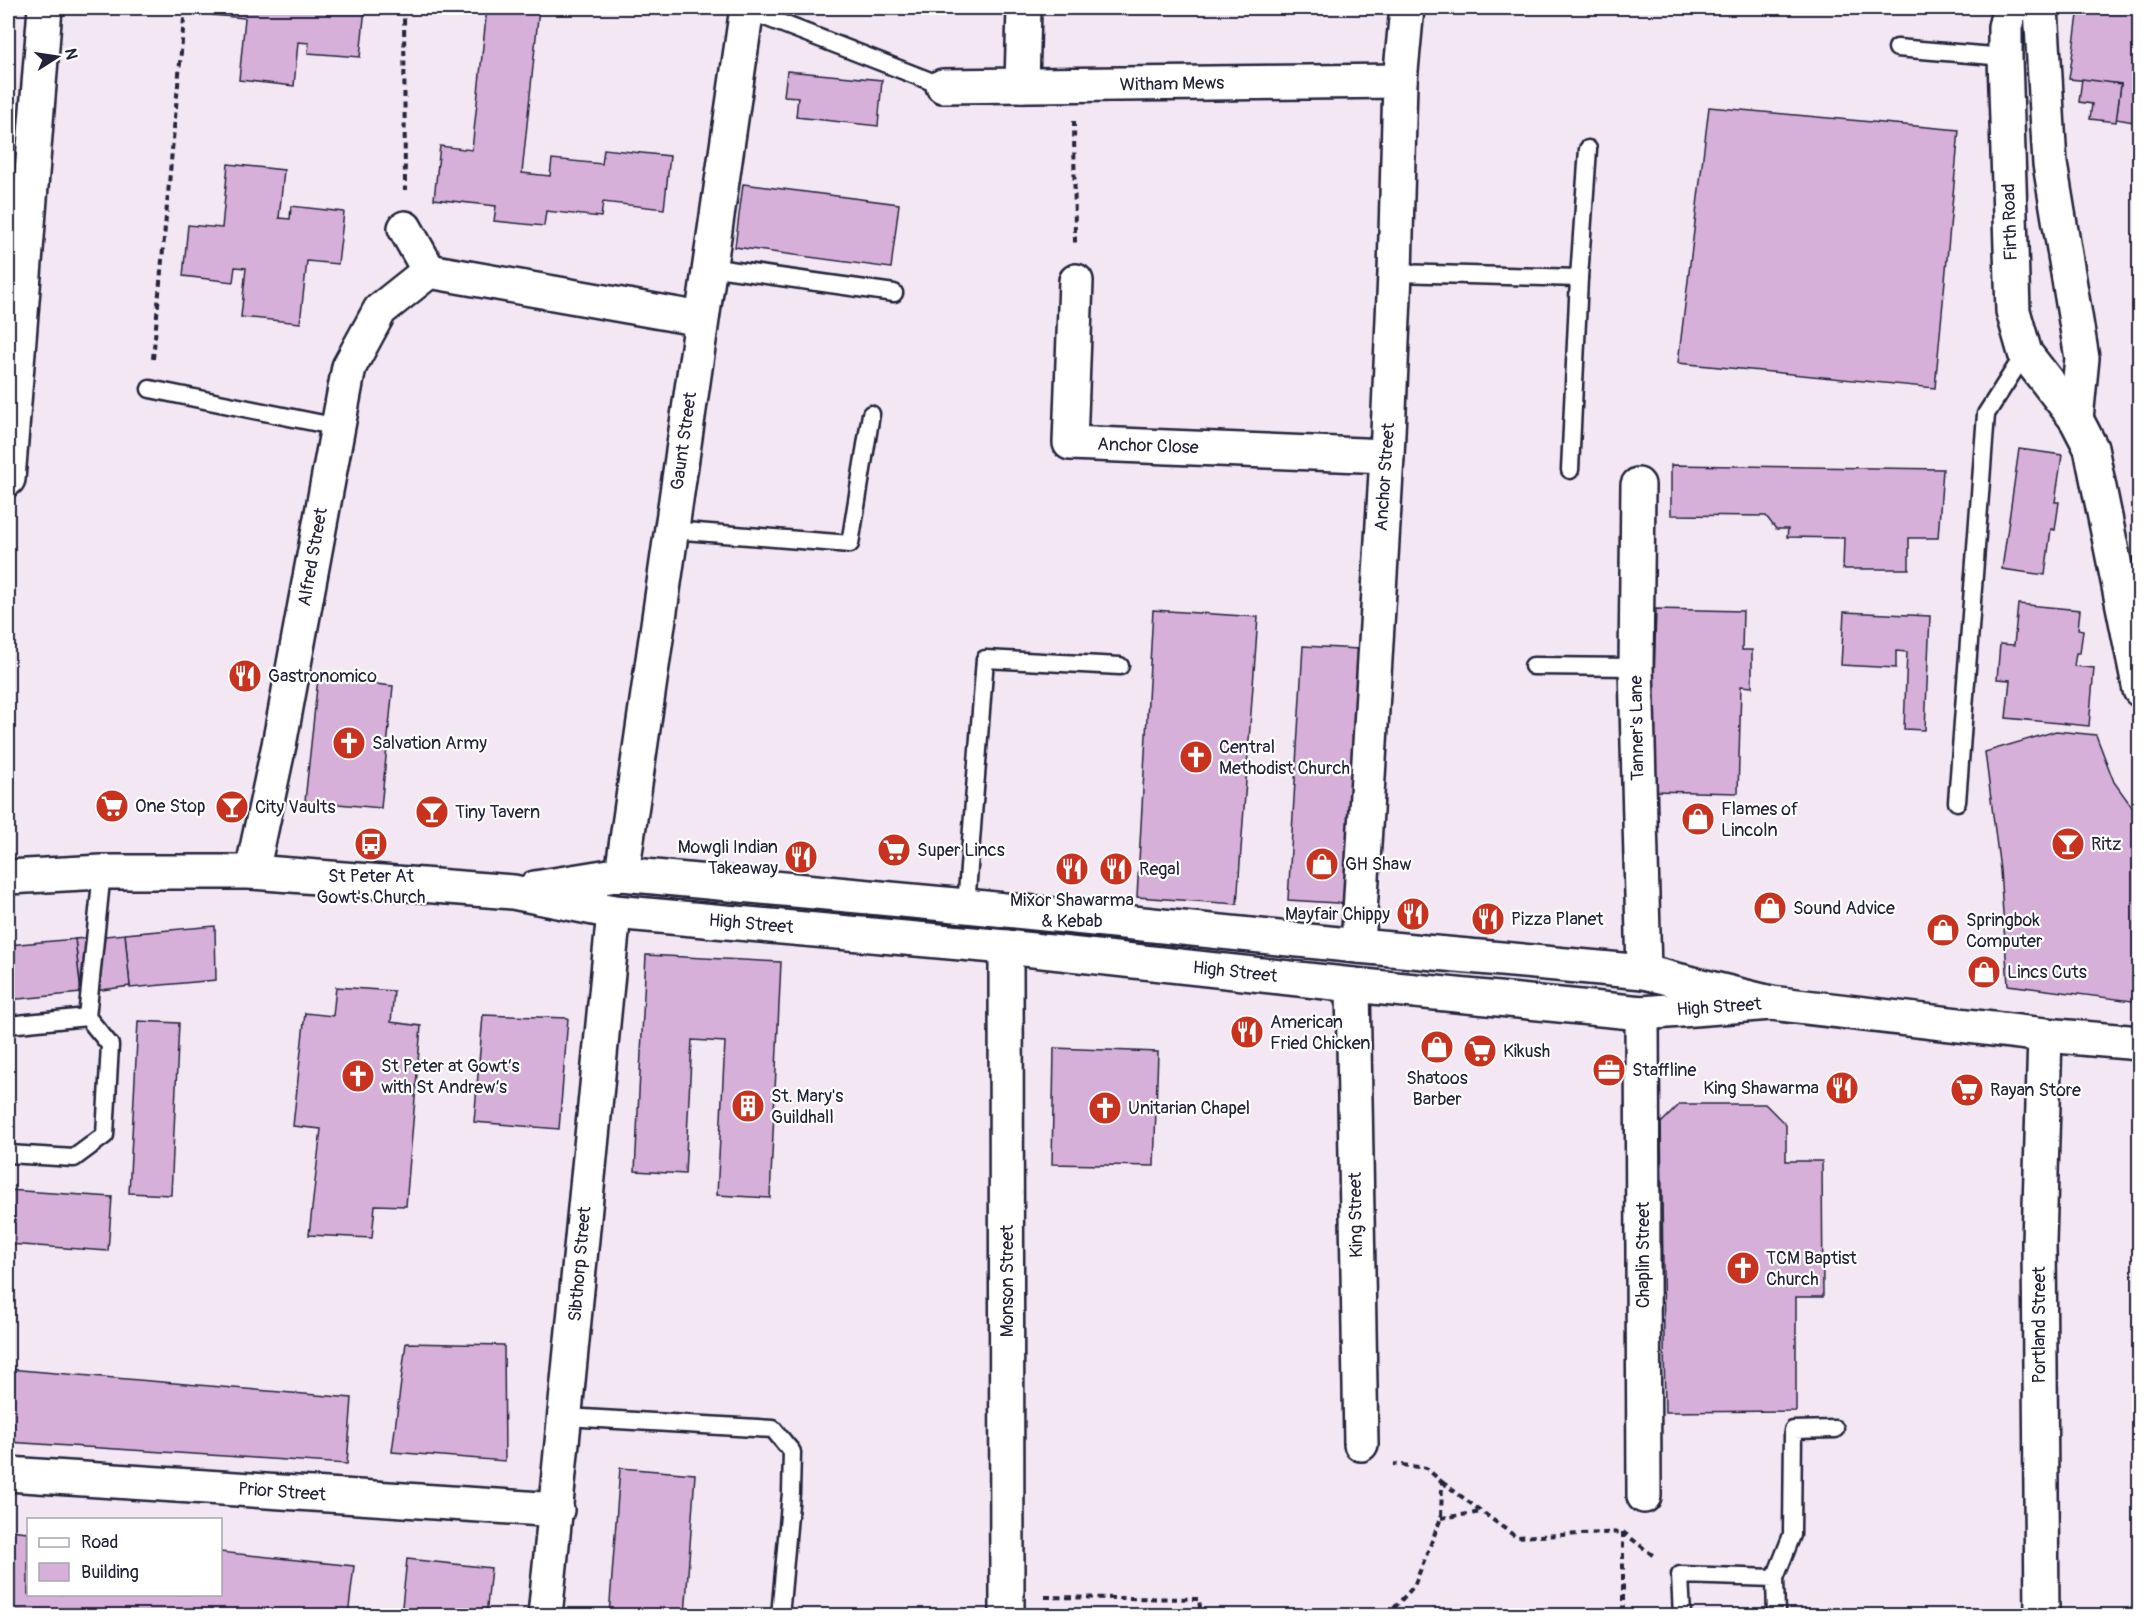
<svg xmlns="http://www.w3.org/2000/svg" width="2147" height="1623" viewBox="0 0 2147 1623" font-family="Pangolin,sans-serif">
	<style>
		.building { fill: #d6b0d9; stroke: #22223b; stroke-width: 1.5 }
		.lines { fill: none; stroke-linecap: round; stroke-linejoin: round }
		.lane-casing { stroke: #22223b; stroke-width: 21 }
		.street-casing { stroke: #22223b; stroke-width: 38 }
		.secondary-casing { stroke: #22223b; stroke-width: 38 }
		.path { stroke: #22223b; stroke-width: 4; stroke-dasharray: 6 4.5; stroke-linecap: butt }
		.lane { stroke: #fff; stroke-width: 16 }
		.street { stroke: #fff; stroke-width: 33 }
		.secondary { stroke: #fff; stroke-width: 33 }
		.labels { text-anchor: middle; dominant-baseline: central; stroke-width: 4.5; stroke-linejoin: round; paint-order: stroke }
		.street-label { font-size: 18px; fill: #22223b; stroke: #fff }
		.poi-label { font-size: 18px; fill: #22223b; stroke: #fff; text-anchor: start }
	</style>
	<rect width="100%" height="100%" fill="#f3e7f4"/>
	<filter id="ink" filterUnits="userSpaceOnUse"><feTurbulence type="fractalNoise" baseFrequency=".0167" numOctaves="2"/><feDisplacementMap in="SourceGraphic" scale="12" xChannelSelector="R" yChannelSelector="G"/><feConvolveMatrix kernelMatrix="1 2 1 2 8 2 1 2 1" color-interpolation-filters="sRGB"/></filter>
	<g filter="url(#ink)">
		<g class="building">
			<path d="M212,8H365L360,57L308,53L309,43L298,42L294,86L239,80L245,18L212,15Z"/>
			<path d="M487,8H539L522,173L550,176L552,159L602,164L604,149L670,156L664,209L603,202L601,217L546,211L544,226L494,221L496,206L434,199L440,146L472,150Z"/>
			<path d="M2079,8H2140V123L2116,119L2121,84L2069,79Z"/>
			<path d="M787,71L882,80L878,126L796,117L798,97L784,96Z"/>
			<path d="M2082,79L2121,84L2116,122L2090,119L2092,104L2079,102Z"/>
			<path d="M1709,107L1959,130L1935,388L1678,363Z"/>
			<path d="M228,164L284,170L279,218L290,219L291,206L344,212L338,264L307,261L300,323L241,317L246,268L235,267L233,282L183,276L188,225L222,228Z"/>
			<path d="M743,184L899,204L891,268L735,247Z"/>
			<path d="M2019,449L2062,455L2055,502H2059L2055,530L2051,529L2045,575L2002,569Z"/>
			<path d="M1671,465L1943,469L1938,538H1909V569H1843L1844,538L1787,537L1788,529H1776L1766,516L1671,515Z"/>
			<path d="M2018,604L2080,610L2078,629L2083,630L2080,653H2076L2074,666L2094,668L2089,726L2006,718L2010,680L1997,679L2000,644L2014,645Z"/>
			<path d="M1656,609L1743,611L1742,650H1752V687L1741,686L1738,793L1651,791Z"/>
			<path d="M1153,610L1258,617L1237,904L1137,897Z"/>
			<path d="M1844,612L1930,616L1925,730L1904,729L1907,652L1896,651V668L1841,665Z"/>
			<path d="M1303,646L1359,649L1352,904L1288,900Z"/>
			<path d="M318,678L393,686L381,808L305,801Z"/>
			<path d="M2056,731L2096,735L2114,782L2140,818V1002L2008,985L2000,870L1985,752Z"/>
			<path d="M215,926L216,980L130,988L125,934Z"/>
			<path d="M125,934L130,986L81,993L75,939Z"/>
			<path d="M75,939L81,993L8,1000V945Z"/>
			<path d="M646,955L781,962L770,1198L717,1195L725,1042L692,1040L685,1174L635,1171Z"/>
			<path d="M336,987L394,991L391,1022L421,1026L406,1206L375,1205L372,1238L309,1235L321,1129L293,1126L305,1013L333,1016Z"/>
			<path d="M483,1015L568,1018L559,1129L474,1122Z"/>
			<path d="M138,1021L179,1023L171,1195L129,1193Z"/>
			<path d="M1054,1048L1158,1052L1154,1166L1052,1164Z"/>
			<path d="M1680,1104H1765L1786,1125V1161H1822L1823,1297H1796V1411L1665,1412L1661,1123Z"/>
			<path d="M8,1190L112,1197L108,1251L8,1244Z"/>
			<path d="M406,1343L504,1345L505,1461L392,1452Z"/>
			<path d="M8,1369L352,1398L347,1464L8,1442Z"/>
			<path d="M620,1468L695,1474L685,1616H609Z"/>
			<path d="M8,1530L28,1532V1594H220V1552L354,1566L348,1616H55L8,1610Z"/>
			<path d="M407,1559L491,1568L486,1616H401Z"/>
		</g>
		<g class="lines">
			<g class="lane-casing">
				<g id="lane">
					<path d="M747,10L943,86"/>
					<path d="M1897,48L2005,57"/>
					<path d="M709,267L894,293"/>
					<path d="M1395,273L1579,278"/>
					<path d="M150,389L338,427"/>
					<path d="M1570,470L1579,278L1588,149"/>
					<path d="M671,530L850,544L871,414"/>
					<path d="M1533,666L1636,667"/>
					<path d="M1957,802L1986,414L2025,353"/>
					<path d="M966,906L985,659L1120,666"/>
					<path d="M8,1025L87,1017"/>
					<path d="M8,1154L74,1158L105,1135L110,1045L87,1017L102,872"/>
					<path d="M566,1417L773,1429L792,1452L791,1493L780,1616"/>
					<path d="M1775,1578L1792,1535L1793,1430L1835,1429"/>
					<path d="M1682,1616L1680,1575L1775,1578L1776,1616"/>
				</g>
			</g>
			<g class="street-casing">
				<g id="street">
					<path d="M2010,8L2005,27V57L2013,311L2025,353L2076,419L2091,448L2140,690"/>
					<path d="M2041,8L2050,164L2082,358L2076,419"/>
					<path d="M1022,85L1024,8"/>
					<path d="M943,86L1400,81"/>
					<path d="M405,228L429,271"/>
					<path d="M1076,281L1070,443L1387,456"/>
					<path d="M8,479L45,8"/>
					<path d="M1638,485L1636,667L1644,972"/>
					<path d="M252,872L279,745L349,367L380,310L429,271L701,319"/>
					<path d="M622,874L747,8"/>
					<path d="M1358,946L1387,456L1395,273L1400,81L1407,8"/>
					<path d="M1006,947L1007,1616"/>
					<path d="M1353,985L1361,1444"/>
					<path d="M1642,1013L1644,1496"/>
					<path d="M8,1474L557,1510"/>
					<path d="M545,1616L614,912"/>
					<path d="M2042,1616L2039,1242L2045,1035"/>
				</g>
			</g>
			<g class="secondary-casing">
				<g id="secondary">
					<path d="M8,877L102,872H252L513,892L614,912L1006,947L1353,985L1642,1013L1771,1003"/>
					<path d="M535,888L622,874L966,906L1358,946L1644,972L1771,1003L2045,1035L2140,1043"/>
				</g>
			</g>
			<g class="path">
				<path d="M404,8L405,190"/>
				<path d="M1074,121L1075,243"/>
				<path d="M153,359L185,8"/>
				<path d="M1442,1482L1516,1537L1623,1532L1655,1557"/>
				<path d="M1441,1518L1482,1512"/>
				<path d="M1623,1532V1616"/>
				<path d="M1045,1597L1199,1599L1201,1616"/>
				<path d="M1387,1616L1414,1586L1441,1518L1442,1482L1426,1468L1394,1464"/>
			</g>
			<use href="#lane" class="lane"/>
			<use href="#street" class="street"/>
			<use href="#secondary" class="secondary"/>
		</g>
	</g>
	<defs>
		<g id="restaurant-disc" transform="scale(1.725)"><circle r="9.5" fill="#c8321e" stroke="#fff"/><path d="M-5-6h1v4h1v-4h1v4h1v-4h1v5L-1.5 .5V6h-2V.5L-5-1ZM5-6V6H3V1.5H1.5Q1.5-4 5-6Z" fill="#fff"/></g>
		<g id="church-disc" transform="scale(1.725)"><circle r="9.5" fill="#c8321e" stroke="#fff"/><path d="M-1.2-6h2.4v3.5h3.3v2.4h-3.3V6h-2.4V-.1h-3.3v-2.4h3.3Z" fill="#fff"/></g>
		<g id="supermarket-disc" transform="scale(1.725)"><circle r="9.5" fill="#c8321e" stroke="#fff"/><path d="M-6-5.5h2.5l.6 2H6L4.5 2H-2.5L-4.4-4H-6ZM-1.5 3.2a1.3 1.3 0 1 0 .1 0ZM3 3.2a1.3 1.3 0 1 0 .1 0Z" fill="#fff"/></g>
		<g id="bar-disc" transform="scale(1.725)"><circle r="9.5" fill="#c8321e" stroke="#fff"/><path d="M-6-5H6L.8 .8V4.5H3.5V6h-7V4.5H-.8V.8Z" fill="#fff"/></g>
		<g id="shop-disc" transform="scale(1.725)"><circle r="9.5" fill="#c8321e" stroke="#fff"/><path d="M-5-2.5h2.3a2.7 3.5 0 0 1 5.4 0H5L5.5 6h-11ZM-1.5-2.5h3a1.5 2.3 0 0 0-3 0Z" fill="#fff"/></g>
		<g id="bus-disc" transform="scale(1.725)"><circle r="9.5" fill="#c8321e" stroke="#fff"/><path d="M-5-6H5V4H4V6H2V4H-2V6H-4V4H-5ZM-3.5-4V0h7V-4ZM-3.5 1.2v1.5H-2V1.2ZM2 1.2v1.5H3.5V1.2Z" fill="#fff"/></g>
		<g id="office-disc" transform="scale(1.725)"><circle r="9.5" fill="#c8321e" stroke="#fff"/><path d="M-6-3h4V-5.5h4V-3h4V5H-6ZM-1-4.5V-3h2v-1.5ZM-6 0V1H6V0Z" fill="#fff"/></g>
		<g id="building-disc" transform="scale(1.725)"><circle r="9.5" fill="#c8321e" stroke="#fff"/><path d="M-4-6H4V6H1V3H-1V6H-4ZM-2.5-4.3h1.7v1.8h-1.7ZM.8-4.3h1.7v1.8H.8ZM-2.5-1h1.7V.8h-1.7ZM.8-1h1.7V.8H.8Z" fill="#fff"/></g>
	</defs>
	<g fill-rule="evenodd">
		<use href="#restaurant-disc" x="245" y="676"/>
		<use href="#church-disc" x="349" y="743"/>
		<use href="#church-disc" x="1196" y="757"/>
		<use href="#supermarket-disc" x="112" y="806"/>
		<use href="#bar-disc" x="232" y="807"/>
		<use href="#bar-disc" x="432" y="812"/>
		<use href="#shop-disc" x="1698" y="819"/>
		<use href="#bus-disc" x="371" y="844"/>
		<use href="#bar-disc" x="2068" y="844"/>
		<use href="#supermarket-disc" x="894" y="850"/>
		<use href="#restaurant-disc" x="801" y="857"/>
		<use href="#shop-disc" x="1322" y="864"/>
		<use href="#restaurant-disc" x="1072" y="869"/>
		<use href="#restaurant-disc" x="1116" y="869"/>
		<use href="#shop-disc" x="1770" y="908"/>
		<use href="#restaurant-disc" x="1413" y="914"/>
		<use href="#restaurant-disc" x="1488" y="919"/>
		<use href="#shop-disc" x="1943" y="930"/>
		<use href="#shop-disc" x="1984" y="972"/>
		<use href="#restaurant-disc" x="1247" y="1032"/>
		<use href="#shop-disc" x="1437" y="1047"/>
		<use href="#supermarket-disc" x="1480" y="1051"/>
		<use href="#office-disc" x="1609" y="1070"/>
		<use href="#church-disc" x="358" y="1076"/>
		<use href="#restaurant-disc" x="1842" y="1088"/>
		<use href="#supermarket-disc" x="1967" y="1090"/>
		<use href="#building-disc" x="748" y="1106"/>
		<use href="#church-disc" x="1105" y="1108"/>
		<use href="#church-disc" x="1743" y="1268"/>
	</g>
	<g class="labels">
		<g class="street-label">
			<text transform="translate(1172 84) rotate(-1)">Witham Mews</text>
			<text transform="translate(2010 222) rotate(-92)">Firth Road</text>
			<text transform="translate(684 441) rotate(-82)">Gaunt Street</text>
			<text transform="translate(1148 446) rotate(2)">Anchor Close</text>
			<text transform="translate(1385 477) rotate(-86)">Anchor Street</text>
			<text transform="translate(313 557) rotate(-80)">Alfred Street</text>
			<text transform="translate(1637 728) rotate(-91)">Tanner's Lane</text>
			<text transform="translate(751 924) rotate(5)">High Street</text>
			<text transform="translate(1235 972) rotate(6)">High Street</text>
			<text transform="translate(1719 1007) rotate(-4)">High Street</text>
			<text transform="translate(1356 1215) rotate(-91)">King Street</text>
			<text transform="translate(1643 1255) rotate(-90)">Chaplin Street</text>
			<text transform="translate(580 1264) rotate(-85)">Sibthorp Street</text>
			<text transform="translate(1007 1281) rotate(-90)">Monson Street</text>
			<text transform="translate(2039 1325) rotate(-90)">Portland Street</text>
			<text transform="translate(282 1492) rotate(4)">Prior Street</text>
		</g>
		<g class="poi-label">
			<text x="268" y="676">Gastronomico</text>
			<text x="372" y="743">Salvation Army</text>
			<text x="1219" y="747">Central<tspan x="1219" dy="21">Methodist Church</tspan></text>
			<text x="135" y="806">One Stop</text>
			<text x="255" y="807">City Vaults</text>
			<text x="1721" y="809">Flames of<tspan x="1721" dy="21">Lincoln</tspan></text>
			<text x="455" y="812">Tiny Tavern</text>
			<text x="2091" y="844">Ritz</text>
			<text x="778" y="847" text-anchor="end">Mowgli Indian<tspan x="778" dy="21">Takeaway</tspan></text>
			<text x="917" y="850">Super Lincs</text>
			<text x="1345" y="864">GH Shaw</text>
			<text x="1139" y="869">Regal</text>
			<text x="371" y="876" text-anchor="middle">St Peter At<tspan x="371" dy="21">Gowt's Church</tspan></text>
			<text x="1072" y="900" text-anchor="middle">Mixor Shawarma<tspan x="1072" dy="21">&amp; Kebab</tspan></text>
			<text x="1793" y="908">Sound Advice</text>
			<text x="1390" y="914" text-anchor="end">Mayfair Chippy</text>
			<text x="1511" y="919">Pizza Planet</text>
			<text x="1966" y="920">Springbok<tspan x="1966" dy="21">Computer</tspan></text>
			<text x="2007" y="972">Lincs Cuts</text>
			<text x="1270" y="1022">American<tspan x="1270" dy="21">Fried Chicken</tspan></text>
			<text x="1503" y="1051">Kikush</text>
			<text x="381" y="1066">St Peter at Gowt’s<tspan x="381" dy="21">with St Andrew’s</tspan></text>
			<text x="1632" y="1070">Staffline</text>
			<text x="1437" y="1078" text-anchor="middle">Shatoos<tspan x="1437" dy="21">Barber</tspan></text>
			<text x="1819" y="1088" text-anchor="end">King Shawarma</text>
			<text x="1990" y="1090">Rayan Store</text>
			<text x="771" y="1096">St. Mary's<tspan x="771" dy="21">Guildhall</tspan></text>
			<text x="1128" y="1108">Unitarian Chapel</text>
			<text x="1766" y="1258">TCM Baptist<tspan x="1766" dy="21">Church</tspan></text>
		</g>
	</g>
	<rect width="2147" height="1623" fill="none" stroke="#fff" stroke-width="30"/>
	<rect x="15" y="15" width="2117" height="1593" fill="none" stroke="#22223b" stroke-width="2" filter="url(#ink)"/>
	<rect x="27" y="1518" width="195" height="78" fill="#ffffff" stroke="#a7a7b1" stroke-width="1.5"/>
	<rect x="39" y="1538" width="30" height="9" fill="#ffffff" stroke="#a7a7b1" stroke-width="1.5"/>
	<text x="81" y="1548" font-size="18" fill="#22223b">Road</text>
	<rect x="39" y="1563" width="30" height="18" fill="#d6b0d9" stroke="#a7a7b1" stroke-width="1.5"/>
	<text x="81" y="1578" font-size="18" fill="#22223b">Building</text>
	<g transform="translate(57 57) rotate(78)" stroke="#ffffff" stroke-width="4.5" paint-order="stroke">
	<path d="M0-4.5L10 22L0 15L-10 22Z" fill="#22223b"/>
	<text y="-9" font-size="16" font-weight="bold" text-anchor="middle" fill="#22223b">N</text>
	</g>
</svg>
